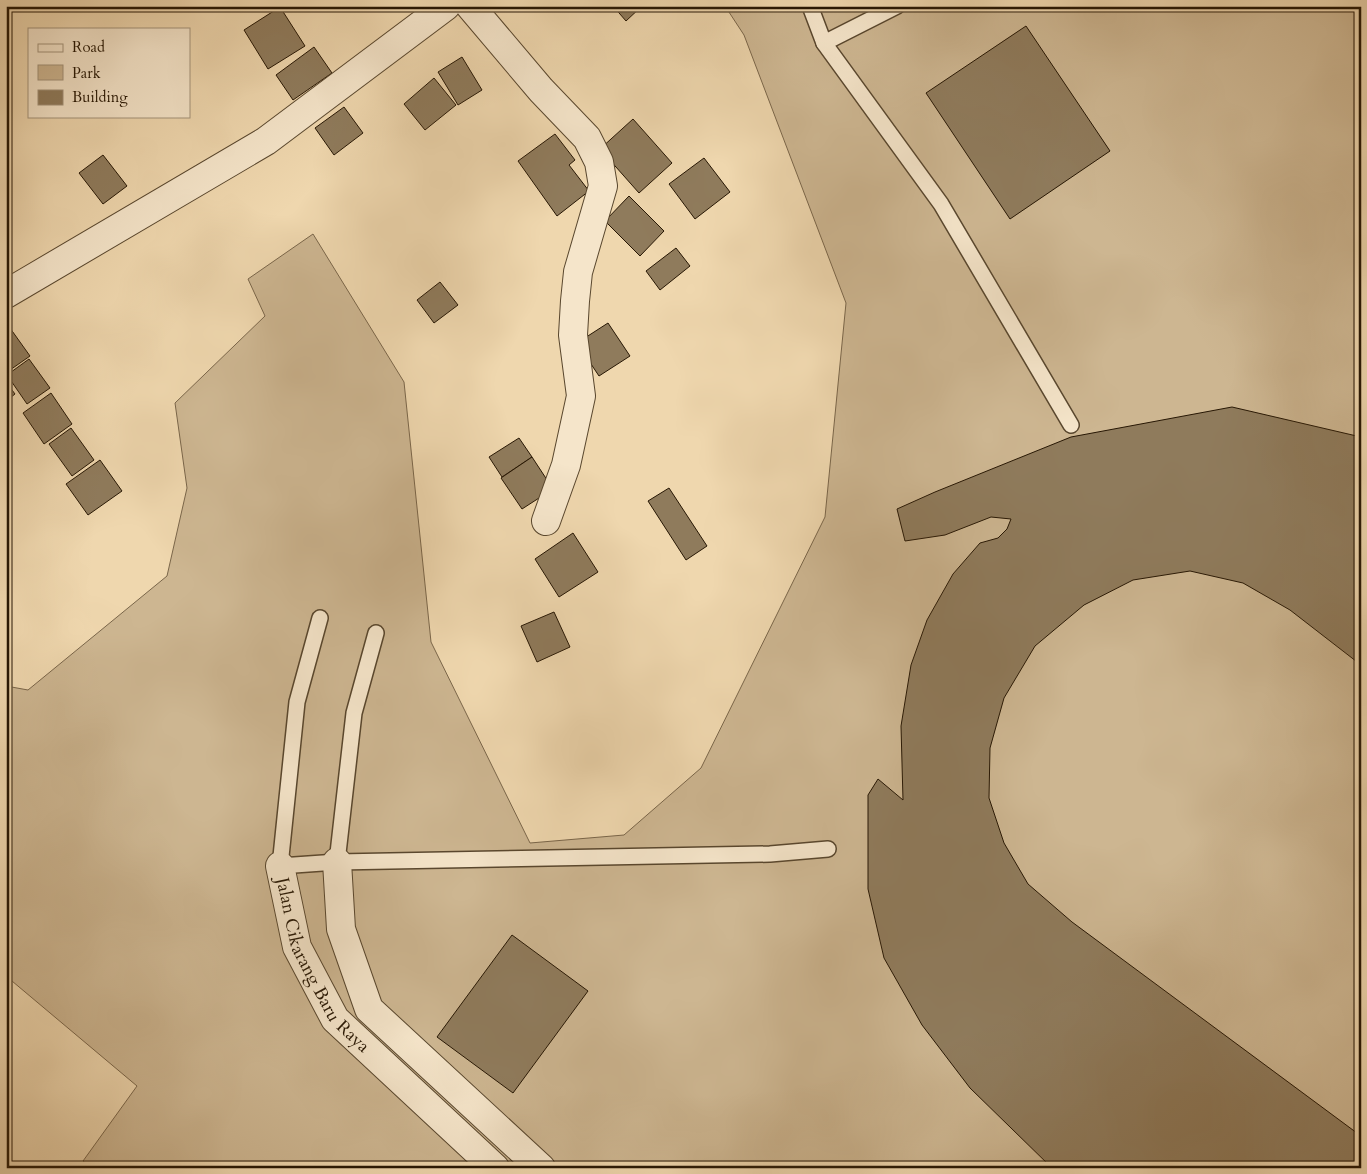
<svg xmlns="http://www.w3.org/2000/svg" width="1367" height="1174" viewBox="0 0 1367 1174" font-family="Cardo,serif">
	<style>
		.green { fill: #cdb691; stroke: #7a664a }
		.building { fill: #8f7b5c; stroke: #271704 }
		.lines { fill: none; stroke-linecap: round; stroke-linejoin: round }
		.lane-casing { stroke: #59472e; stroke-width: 18 }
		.street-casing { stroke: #59472e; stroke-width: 30 }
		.lane { stroke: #f5e5ca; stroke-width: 15 }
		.street { stroke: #f5e5ca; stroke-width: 28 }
		.labels { text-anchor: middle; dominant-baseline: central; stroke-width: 4; stroke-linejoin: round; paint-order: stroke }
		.street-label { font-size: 18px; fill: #271704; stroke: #f5e5ca }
	</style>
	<rect width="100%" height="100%" fill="#efd7ae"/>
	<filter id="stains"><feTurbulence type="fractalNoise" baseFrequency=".004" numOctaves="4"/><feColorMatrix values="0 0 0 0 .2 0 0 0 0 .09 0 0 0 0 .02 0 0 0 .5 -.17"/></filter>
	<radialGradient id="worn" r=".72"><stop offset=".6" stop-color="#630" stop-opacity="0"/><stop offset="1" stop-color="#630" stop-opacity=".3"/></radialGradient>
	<path class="green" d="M725,6H1361V1168H91L83,1161L137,1086L6,976V686L28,690L167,576L187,488L175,403L265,316L248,279L313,234L404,382L431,642L530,843L624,835L701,768L825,517L846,303L744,35Z"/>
	<g class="building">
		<path d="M613,6H642L626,21Z"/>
		<path d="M280,7L305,46L268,69L244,30Z"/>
		<path d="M1026,26L1110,151L1010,219L926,93Z"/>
		<path d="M314,47L332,73L293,100L276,75Z"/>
		<path d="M462,57L482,90L458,105L438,72Z"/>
		<path d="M434,78L456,105L425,130L404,104Z"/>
		<path d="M344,107L363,133L334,155L315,128Z"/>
		<path d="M633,119L672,163L639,193L600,149Z"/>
		<path d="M555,134L575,160L569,165L589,191L557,216L518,161Z"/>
		<path d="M103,155L127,186L103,204L79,173Z"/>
		<path d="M704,158L730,192L695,219L669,184Z"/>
		<path d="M629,196L664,231L640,256L605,221Z"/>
		<path d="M676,248L690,266L660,290L646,271Z"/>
		<path d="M440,282L458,305L434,323L417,300Z"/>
		<path d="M608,323L630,356L599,376L577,343Z"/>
		<path d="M10,328L30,356L10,370L6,364V331Z"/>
		<path d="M29,359L50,388L27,404L7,375Z"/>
		<path d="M6,382L15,394L6,401Z"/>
		<path d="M51,393L72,424L44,444L23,413Z"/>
		<path d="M1232,407L1361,437V665L1290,610L1243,583L1190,571L1133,580L1084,605L1035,646L1004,698L990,748L989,798L1004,843L1028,884L1072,922L1361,1136V1168H1052L970,1088L922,1025L884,958L868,889V795L878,779L903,800L901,726L911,665L927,620L953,574L980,543L998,538L1007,529L1011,519L991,517L945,535L905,541L897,509L935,492L1071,437Z"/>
		<path d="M71,428L94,460L72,476L49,444Z"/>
		<path d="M519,438L532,457L502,477L489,457Z"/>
		<path d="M532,457L553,489L522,509L501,478Z"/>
		<path d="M100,460L122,491L88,515L66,484Z"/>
		<path d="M669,488L707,546L686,560L648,501Z"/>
		<path d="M573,533L598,572L559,597L535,559Z"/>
		<path d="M554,612L570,647L537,662L521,626Z"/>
		<path d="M512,935L588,991L513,1093L437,1037Z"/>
	</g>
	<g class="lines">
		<g class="lane-casing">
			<g id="lane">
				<path d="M810,6L824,43L941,204L1071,425"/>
				<path d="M824,43L897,6"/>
				<path d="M320,618L297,702L280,866L337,862L770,854L828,849"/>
				<path d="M337,862L354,713L376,633"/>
			</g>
		</g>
		<g class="street-casing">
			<g id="street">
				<path d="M470,6L541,90L587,138L599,162L603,186L578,272L575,301L573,335L581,396L566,465L546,521"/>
				<path d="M6,294L266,141L446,6"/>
				<path d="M337,862L341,929L369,1009L541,1168"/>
				<path id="s1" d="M280,866L297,947L335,1019L495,1168"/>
			</g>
		</g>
		<use href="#lane" class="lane"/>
		<use href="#street" class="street"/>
	</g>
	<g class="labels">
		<g class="street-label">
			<text stroke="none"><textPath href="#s1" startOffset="110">Jalan Cikarang Baru Raya</textPath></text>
		</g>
	</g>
	<rect width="1367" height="1174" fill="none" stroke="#efd7ae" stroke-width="25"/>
	<rect x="8" y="8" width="1352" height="1159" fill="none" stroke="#271704" stroke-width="2.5"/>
	<rect x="12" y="12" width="1342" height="1149" fill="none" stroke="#271704"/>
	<rect x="28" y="28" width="162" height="90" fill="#f5e5ca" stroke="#a3937b"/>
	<rect x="38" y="44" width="25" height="8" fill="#f5e5ca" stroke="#a3937b"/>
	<text x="72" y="52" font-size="15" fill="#271704">Road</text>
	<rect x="38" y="65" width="25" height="15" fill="#cdb691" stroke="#a3937b"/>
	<text x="72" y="78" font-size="15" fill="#271704">Park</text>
	<rect x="38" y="90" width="25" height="15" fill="#8f7b5c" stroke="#a3937b"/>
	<text x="72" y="102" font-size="15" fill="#271704">Building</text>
	<rect width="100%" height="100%" filter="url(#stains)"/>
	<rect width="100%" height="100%" fill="url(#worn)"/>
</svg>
